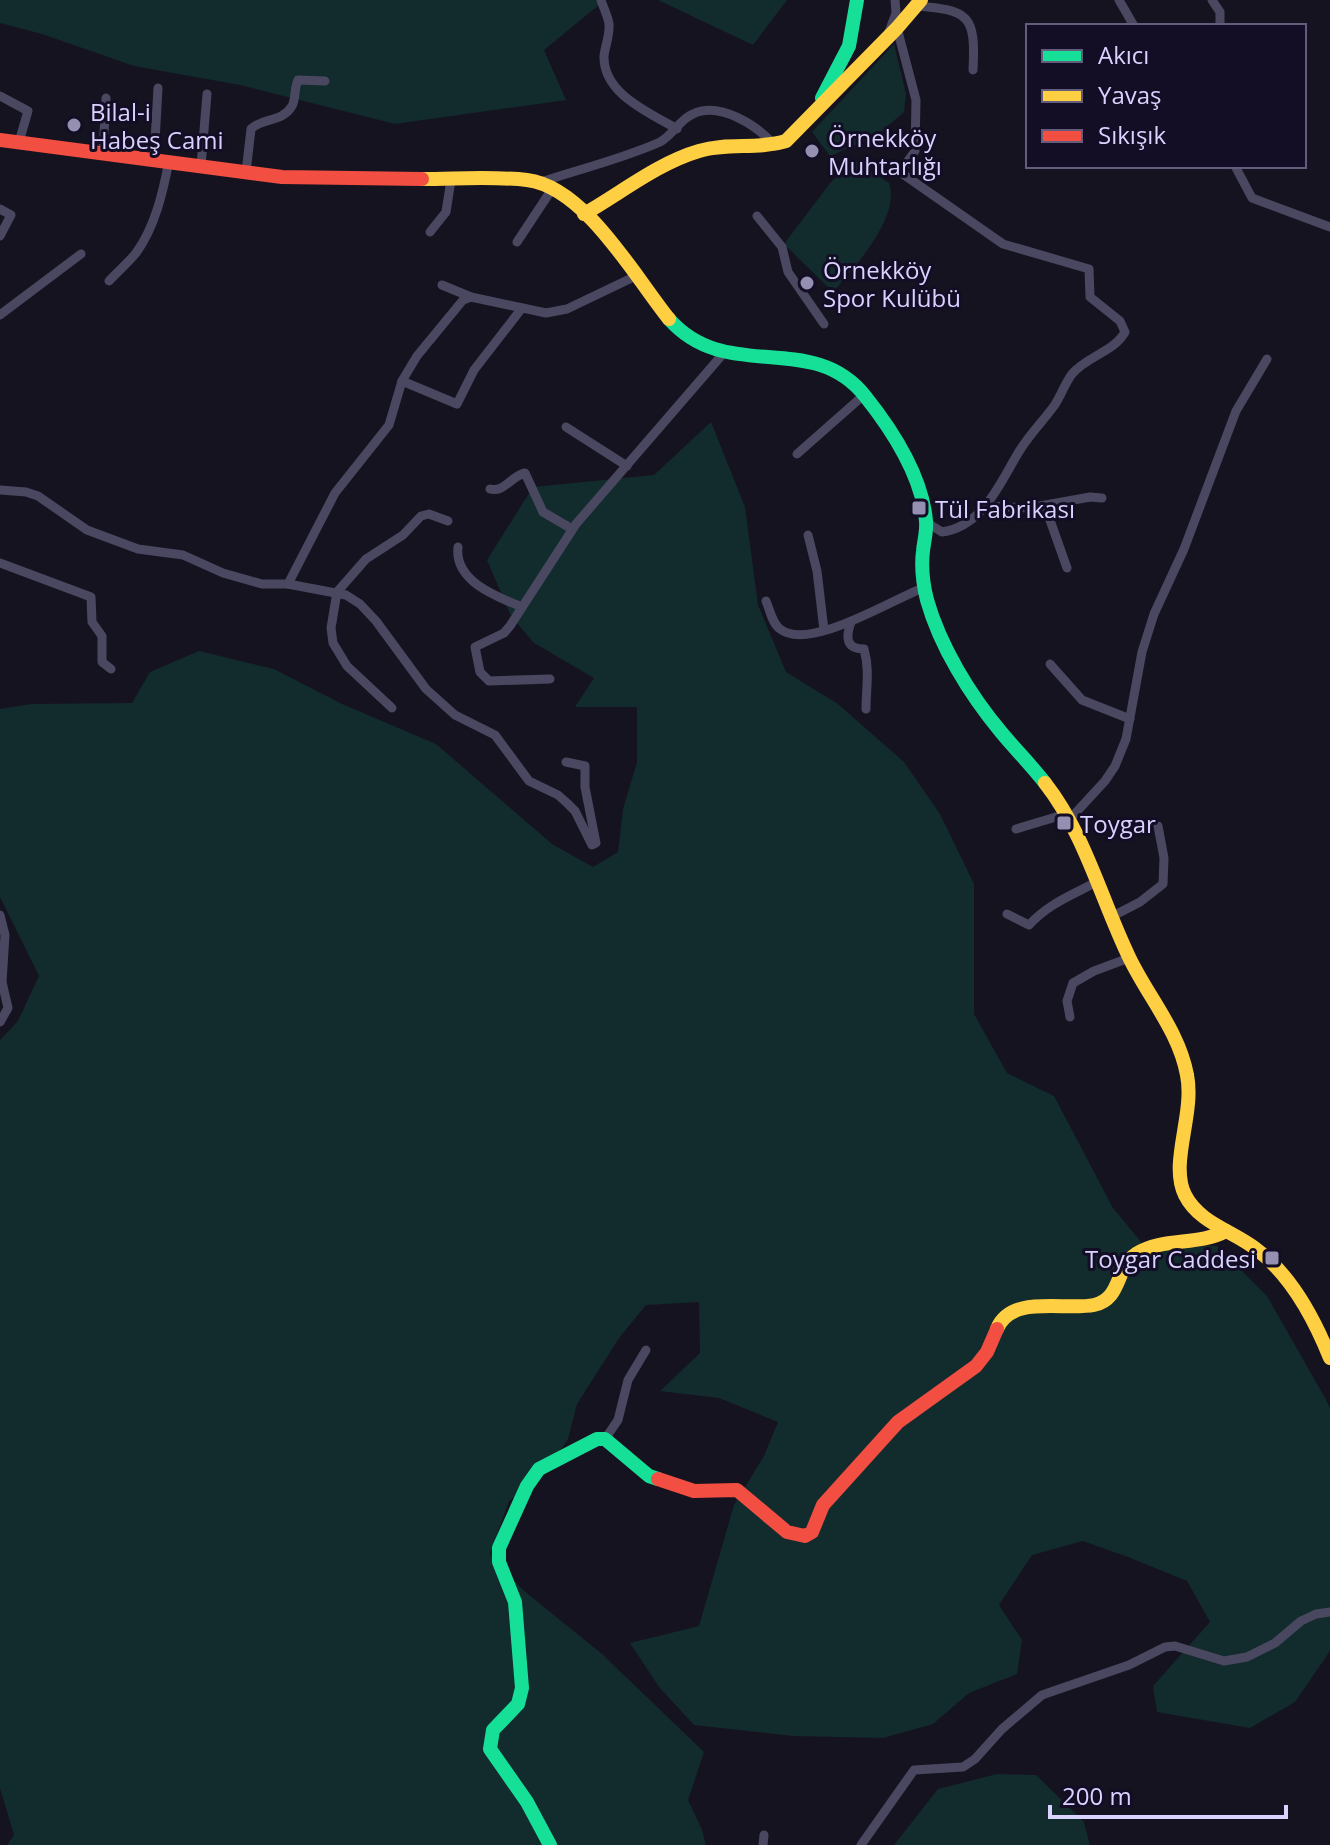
<svg xmlns="http://www.w3.org/2000/svg" width="1330" height="1845" viewBox="0 0 1330 1845" font-family="'Open Sans',sans-serif">
	<style>
		.green { fill: #122b2d }
		.lines { fill: none; stroke-linecap: round; stroke-linejoin: round }
		.street { stroke: #4a4861; stroke-width: 9 }
		.fast { stroke: #16e098; stroke-width: 14 }
		.slow { stroke: #ffcf43; stroke-width: 14 }
		.jam { stroke: #f24e42; stroke-width: 14 }
		.poi-dot { fill: #958fb1; stroke: #130e25; stroke-width: 3 }
		.labels { text-anchor: middle; dominant-baseline: central; stroke-width: 6; stroke-linejoin: round; paint-order: stroke }
		.poi-label { font-size: 24px; fill: #dad2ff; stroke: #130e25; text-anchor: start }
	</style>
	<rect width="100%" height="100%" fill="#161320"/>
	<g class="green">
		<path d="M0,0H605L544,50L566,100L395,124L240,85L134,66L42,34L0,23Z"/>
		<path d="M658,0H787L753,45Z"/>
		<path d="M894,44L906,94L904,112L876,136L830,156L812,132Z"/>
		<path d="M855,160L889,183C901,217 854,268 833,292L784,244L831,182Z"/>
		<path d="M711,422L745,507L758,605L786,672L838,704L904,762L940,814L974,884V1014L1007,1073L1054,1096L1113,1208L1142,1243L1217,1246L1267,1296L1325,1398L1330,1408V1651L1295,1702L1250,1728L1157,1712L1153,1686L1210,1622L1187,1581L1128,1557L1083,1541L1032,1555L999,1605L1022,1640L1017,1674L969,1693L933,1724L883,1738L793,1736L694,1725L659,1687L630,1643L699,1626L734,1505L764,1456L778,1422L719,1398L660,1391L700,1353L699,1302L646,1305L619,1338L577,1404L568,1439L547,1471L509,1501L490,1554L523,1590L602,1654L704,1752L688,1800L702,1830L706,1845H7L14,1835L0,1788V1040L18,1021L39,976L0,897V709L31,704L132,703L150,672L199,651L274,669L342,704L436,744L552,844L593,867L618,852L623,809L637,762V707H575L594,678L534,643L511,616L487,560L533,487L654,475Z"/>
		<path d="M997,1774L1036,1775L1084,1822L1090,1845H894L938,1789Z"/>
	</g>
	<g class="lines">
		<g class="street">
			<path d="M601,0C603,7 608,16 609,24C610,35 605,46 604,56C603,94 650,113 677,129"/>
			<path d="M1119,0L1134,26"/>
			<path d="M1212,0L1220,12V26"/>
			<path d="M916,6C969,10 976,15 973,70"/>
			<path d="M897,28L916,100L915,151L900,172L1003,244L1089,269L1090,297L1120,321L1125,332C1114,352 1087,356 1072,374C1065,383 1061,396 1054,406C1043,421 1030,434 1020,450C1000,482 984,526 942,532L926,522"/>
			<path d="M889,32L896,13L895,0"/>
			<path d="M0,96L28,111L19,142"/>
			<path d="M103,152L106,98"/>
			<path d="M154,159L158,88"/>
			<path d="M201,166L207,94"/>
			<path d="M1235,166L1252,198L1330,227"/>
			<path d="M246,172L251,129C263,117 282,123 292,106C296,99 294,88 298,80L325,81"/>
			<path d="M541,182C580,169 622,159 660,142C673,135 680,119 693,114C720,101 758,126 775,146"/>
			<path d="M0,209L11,215L0,236"/>
			<path d="M757,216L782,247L788,272L824,324"/>
			<path d="M430,232L446,212L451,180"/>
			<path d="M517,242L552,189"/>
			<path d="M109,281C117,272 128,263 136,253C155,227 163,192 169,161"/>
			<path d="M442,285L471,297"/>
			<path d="M0,315L81,254"/>
			<path d="M402,381L457,404L474,370L522,308"/>
			<path d="M566,427L627,466"/>
			<path d="M797,454L865,394"/>
			<path d="M490,489C504,493 511,476 525,473L543,512L572,529"/>
			<path d="M0,490L26,492L38,496L87,530L138,549L183,555L223,573L262,584H288L346,595L360,604L376,621L426,689L455,715L495,735L529,781L558,795L567,803L575,811L592,845L596,843L585,787V766L566,762"/>
			<path d="M985,506L1029,508L1090,497L1102,498"/>
			<path d="M1045,506L1067,568"/>
			<path d="M808,535L817,571L824,630"/>
			<path d="M458,547C454,581 497,597 522,607"/>
			<path d="M0,563L91,597L92,622L102,636V662L111,669"/>
			<path d="M288,584L335,493L389,425L402,381L417,356L463,300L471,297L546,313L567,309L638,275"/>
			<path d="M766,601C770,610 772,623 780,629C809,652 893,599 923,588"/>
			<path d="M851,622C846,636 845,649 864,649C870,670 866,688 866,709"/>
			<path d="M1050,664L1082,700L1130,719"/>
			<path d="M550,679L489,681L480,672L475,647L504,633L510,626L576,524L722,355"/>
			<path d="M392,708L347,666L333,643L331,628L337,592L366,559L403,535L421,516L429,514L448,521"/>
			<path d="M1069,820L1105,781L1115,766L1126,739L1142,652L1154,614L1184,549L1236,411L1267,359"/>
			<path d="M1016,829L1066,814"/>
			<path d="M1007,914L1029,925C1049,903 1073,895 1098,881"/>
			<path d="M0,915L5,935L2,982L8,1008L0,1022"/>
			<path d="M1111,917L1140,902L1163,884L1164,858L1158,826"/>
			<path d="M1070,1017L1067,1001L1073,983L1094,971L1129,958"/>
			<path d="M605,1439L618,1420L628,1380L646,1350"/>
			<path d="M763,1845L764,1835"/>
			<path d="M861,1845L914,1770L963,1767L975,1759L1002,1729L1042,1695L1129,1665L1165,1647L1175,1646L1224,1661L1247,1657L1275,1643L1301,1621L1316,1614L1330,1612"/>
		</g>
		<g class="fast">
			<path d="M822,98L849,46L857,0"/>
			<path d="M669,319C727,385 812,329 865,396C893,431 922,476 926,521C927,531 924,541 923,551C921,567 923,584 927,600C940,646 970,695 1001,732C1015,749 1031,765 1045,783"/>
			<path d="M550,1845L527,1802L490,1749L493,1730L518,1704L522,1688L515,1602L499,1562V1548L527,1486L539,1469L597,1439H605L649,1476L658,1479"/>
		</g>
		<g class="slow">
			<path d="M422,179C456,179 493,176 527,180C585,187 635,277 669,319"/>
			<path d="M584,214C621,193 658,163 699,151C728,142 758,150 786,141L897,28L921,0"/>
			<path d="M1045,783C1085,834 1101,899 1129,957C1148,997 1179,1031 1187,1075C1195,1114 1169,1163 1185,1195C1199,1223 1233,1231 1256,1249C1291,1275 1314,1318 1330,1358"/>
			<path d="M997,1329C1011,1294 1064,1311 1094,1305C1122,1299 1115,1268 1136,1254C1163,1237 1198,1246 1226,1231"/>
		</g>
		<g class="jam">
			<path d="M0,140L282,177L422,179"/>
			<path d="M658,1479L694,1491L737,1490L787,1532L805,1536L812,1532L823,1505L898,1422L976,1366L987,1352L997,1329"/>
		</g>
	</g>
	<g class="poi-dot">
		<circle cx="74" cy="125" r="8"/>
		<circle cx="812" cy="151" r="8"/>
		<circle cx="807" cy="283" r="8"/>
		<rect x="911" y="500" width="16" height="16" rx="4"/>
		<rect x="1056" y="815" width="16" height="16" rx="4"/>
		<rect x="1264" y="1250" width="16" height="16" rx="4"/>
	</g>
	<g class="labels">
		<g class="poi-label">
			<text x="90" y="111">Bilal-i<tspan x="90" dy="28">Habeş Cami</tspan></text>
			<text x="828" y="137">Örnekköy<tspan x="828" dy="28">Muhtarlığı</tspan></text>
			<text x="823" y="269">Örnekköy<tspan x="823" dy="28">Spor Kulübü</tspan></text>
			<text x="935" y="508">Tül Fabrikası</text>
			<text x="1080" y="823">Toygar</text>
			<text x="1256" y="1258" text-anchor="end">Toygar Caddesi</text>
		</g>
	</g>
	<rect x="1026" y="24" width="280" height="144" fill="#130e25" stroke="#635c7c" stroke-width="2"/>
	<rect x="1042" y="50" width="40" height="12" fill="#16e098" stroke="#635c7c" stroke-width="2"/>
	<text x="1098" y="64" font-size="24" fill="#dad2ff">Akıcı</text>
	<rect x="1042" y="90" width="40" height="12" fill="#ffcf43" stroke="#635c7c" stroke-width="2"/>
	<text x="1098" y="104" font-size="24" fill="#dad2ff">Yavaş</text>
	<rect x="1042" y="130" width="40" height="12" fill="#f24e42" stroke="#635c7c" stroke-width="2"/>
	<text x="1098" y="144" font-size="24" fill="#dad2ff">Sıkışık</text>
	<path d="M1050 1805v12h236v-12" fill="none" stroke="#dad2ff" stroke-width="4"/>
	<text x="1062" y="1805" font-size="24" fill="#dad2ff" stroke="#130e25" stroke-width="6" paint-order="stroke">200 m</text>
</svg>
